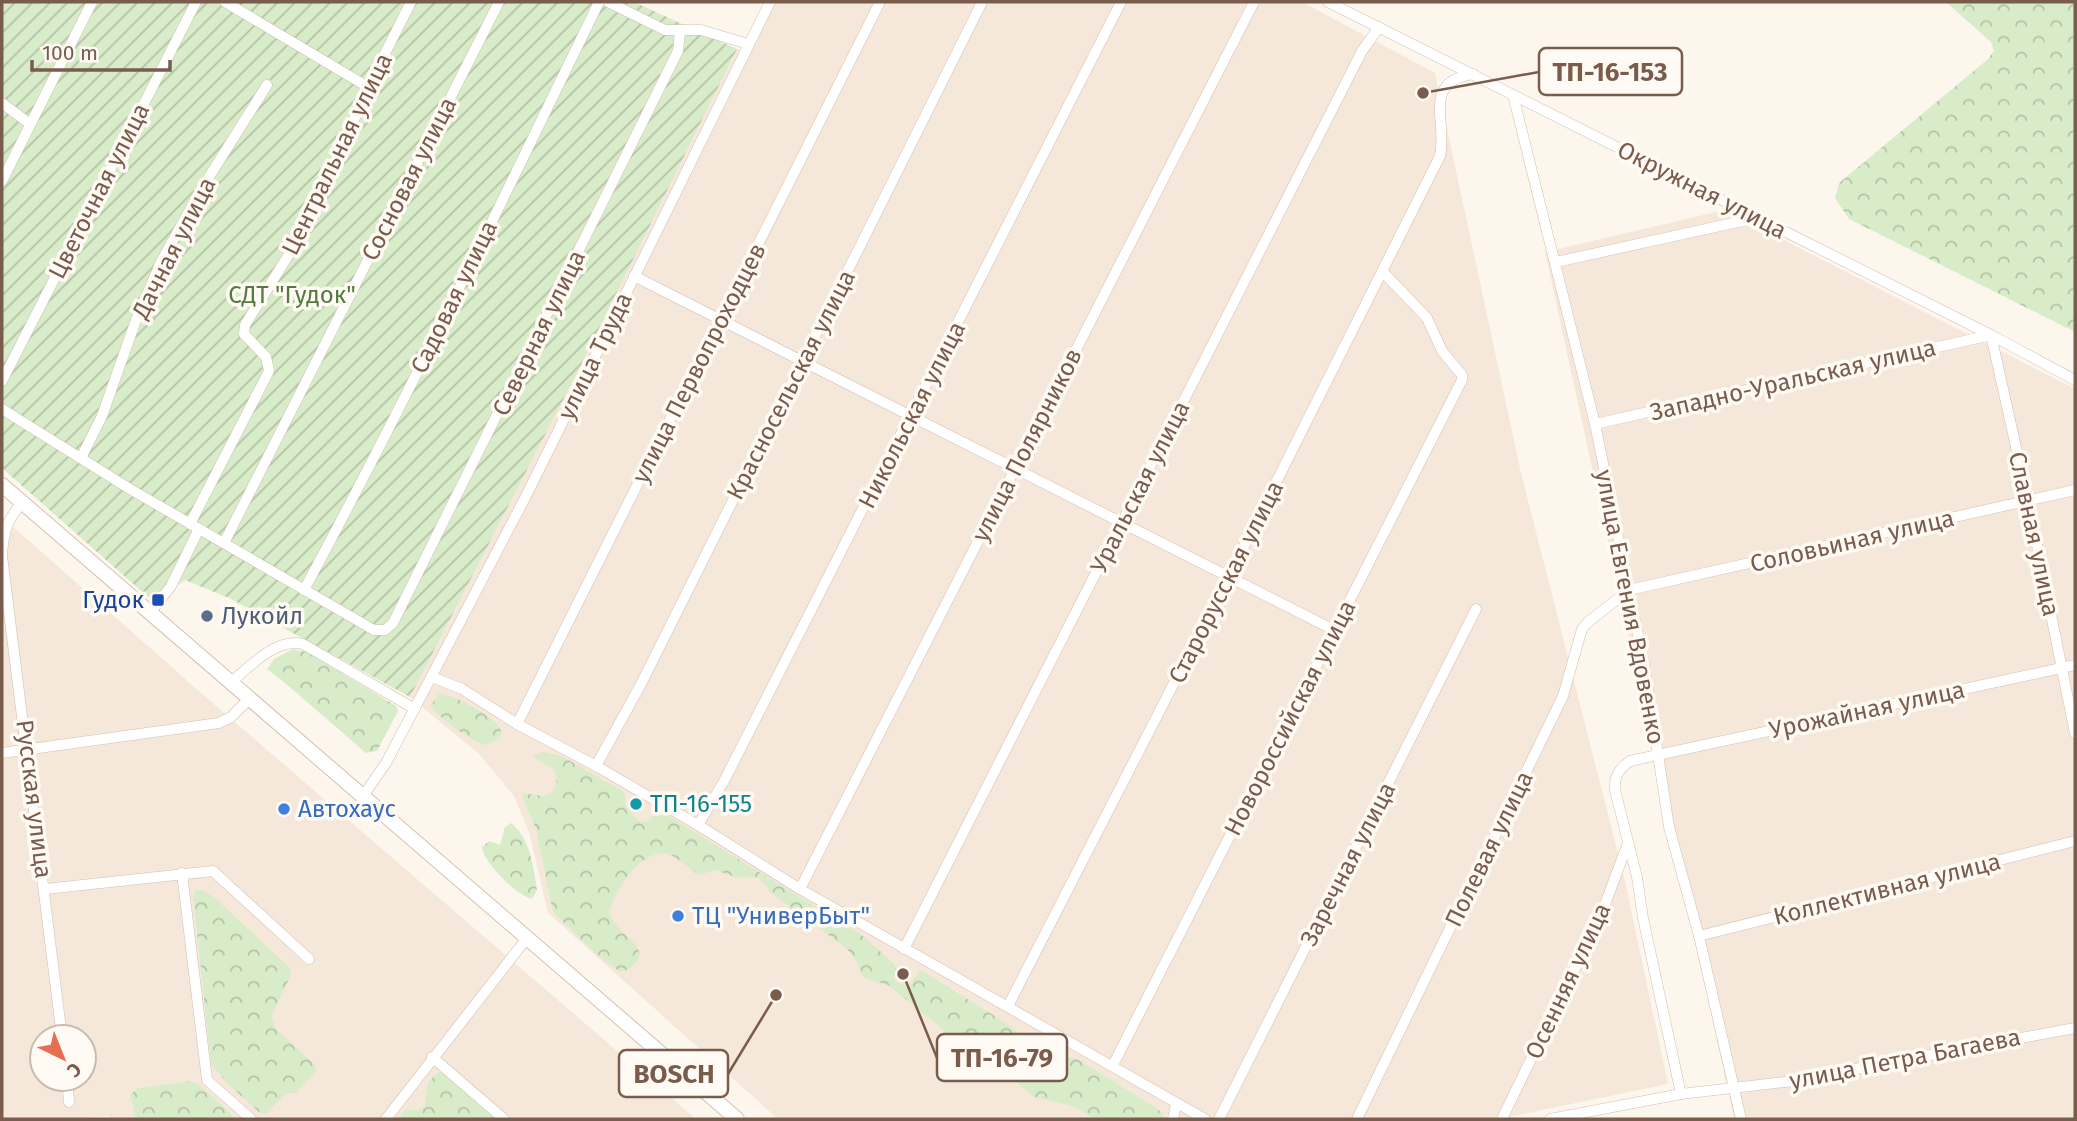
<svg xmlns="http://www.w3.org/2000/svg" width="2077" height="1121" viewBox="0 0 2077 1121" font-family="'Fira Sans',sans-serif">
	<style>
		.residential { fill: #f5e8da; fill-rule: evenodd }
		.forest { fill: url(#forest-crowns) }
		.garden { fill: url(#garden-furrows) }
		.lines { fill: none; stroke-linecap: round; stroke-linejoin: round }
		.street-casing { stroke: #d1beb0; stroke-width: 11 }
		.secondary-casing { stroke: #d6c0b0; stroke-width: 16 }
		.street { stroke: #fff; stroke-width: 10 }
		.secondary { stroke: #fff; stroke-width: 14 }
		.transit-dot { fill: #1a4fb4; stroke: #fffaf3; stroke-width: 2.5 }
		.service-dot { fill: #5c6f8a; stroke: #fffaf3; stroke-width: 2.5 }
		.culture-dot { fill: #0f9aa8; stroke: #fffaf3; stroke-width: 2.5 }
		.shop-dot { fill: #3f7fe0; stroke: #fffaf3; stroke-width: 2.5 }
		.labels { text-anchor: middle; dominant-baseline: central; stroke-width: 7; stroke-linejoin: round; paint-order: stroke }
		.street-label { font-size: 24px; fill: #7a5c4d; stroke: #fffaf3 }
		.park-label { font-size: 24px; fill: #537a41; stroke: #fffaf3 }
		.transit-label { font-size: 24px; fill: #164399; stroke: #fffaf3; text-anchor: end }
		.service-label { font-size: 24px; fill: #4e5e75; stroke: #fffaf3; text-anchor: start }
		.culture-label { font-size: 24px; fill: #0d838f; stroke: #fffaf3; text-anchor: start }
		.shop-label { font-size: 24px; fill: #366cbe; stroke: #fffaf3; text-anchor: start }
		.leader { fill: none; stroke: #7a5c4d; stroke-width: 2.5 }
		.callout-dot { fill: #7a5c4d; stroke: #fffaf3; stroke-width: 2.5 }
		.callout { fill: #fffaf3; stroke: #7a5c4d; stroke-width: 2.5 }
		.callout-label { font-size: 26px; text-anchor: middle; font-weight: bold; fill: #7a5c4d }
	</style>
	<defs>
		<pattern id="forest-crowns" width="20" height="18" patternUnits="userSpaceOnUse" patternTransform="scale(1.75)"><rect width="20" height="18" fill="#d8ecc9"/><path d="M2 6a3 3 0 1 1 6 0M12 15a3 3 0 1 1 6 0" fill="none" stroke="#b4c2a5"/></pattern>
		<pattern id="garden-furrows" width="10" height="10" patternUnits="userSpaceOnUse" patternTransform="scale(1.75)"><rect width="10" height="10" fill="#d8ecc9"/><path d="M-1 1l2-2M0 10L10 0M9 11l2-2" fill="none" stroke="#b4c2a5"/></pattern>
	</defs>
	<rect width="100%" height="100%" fill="#fdf6ec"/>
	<g class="residential">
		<path d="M776,2H1302L1435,73L1521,473L1625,881L1668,1084L1499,1119H778L548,913L529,832L514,796L479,754L410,697L580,367L737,49L749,53Z"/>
		<path d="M1725,210L2075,389V1119H1734L1545,252Z"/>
		<path d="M2,517L209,700L696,1119H237L199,1084L189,1081L137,1088L130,1095L136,1119H111L109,1116L74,1119H2ZM42,1037H84V1079H42Z"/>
	</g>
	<g class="forest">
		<path d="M1946,2H2075V332L1849,219L1835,198L1839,183L1987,60L1994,51L1991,42Z"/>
		<path d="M293,649L307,652L396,706L398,711L377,751L366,753L285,683L267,669L274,659Z"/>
		<path d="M439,694C452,693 492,716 499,727C503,732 501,733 500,738L486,745C475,744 434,715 431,705Z"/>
		<path d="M544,752L561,756L621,790L625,794V806L640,822H647L655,814L667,815L863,936L894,964L896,969L894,979L896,982L909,987L919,971L924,972L1006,1023L1025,1039L1051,1047L1065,1057L1077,1059L1089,1066L1153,1106L1162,1113L1163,1118L1095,1119L1075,1107L1034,1097L996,1065L961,1044L888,985L864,978L854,957L846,948L770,892L766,885L759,878L735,877L715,870L699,875C689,869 679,857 667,854C640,849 615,891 609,912C616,932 633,936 640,953C637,964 631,971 619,971L595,953L553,912L536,829L521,793L543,796L552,793C565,766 549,770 533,756Z"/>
		<path d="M511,823C530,837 534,869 537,890L532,899C517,896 483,862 482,847L489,841L500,845L505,827Z"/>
		<path d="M203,890L215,898L290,968L291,975L271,1017L276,1029L315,1065L316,1071L296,1093H287L265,1114L259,1112L229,1085L211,1064L193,895L195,891Z"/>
		<path d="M439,1072L443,1073L495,1119H398L405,1110H418L425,1106L428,1082Z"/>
		<path d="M189,1081L199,1084L237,1119H136L130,1095L137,1088Z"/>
	</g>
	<path class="garden" d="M2,2H634L737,49L580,367L410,697L229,598L185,580L161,596L148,597L2,468Z"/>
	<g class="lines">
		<g class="street-casing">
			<g id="street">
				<path d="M225,2L368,87"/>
				<path d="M608,2L665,30H701L748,44"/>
				<path d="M1328,2L1991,335L2075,380"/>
				<path d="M1513,95L1595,424L1645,669L1669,827L1699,936L1741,1119"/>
				<path d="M2,103L30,124"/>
				<path d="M2,181L92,2"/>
				<path d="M1556,262L1756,218"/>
				<path d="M634,276L1334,630"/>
				<path d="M2,381L196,2"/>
				<path d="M2,409L130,489L374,630H385L393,623L678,51L680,31"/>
				<path d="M1595,424L1991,335L2028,501L2075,733"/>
				<path d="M81,458L102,416L136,320L161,262L202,188L267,85"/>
				<path d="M22,503C7,519 3,534 2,556L62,1037"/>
				<path d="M190,524L269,371L266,357L244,334L245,325L314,214L368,87L411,2"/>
				<path d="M224,543L499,2"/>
				<path d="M304,590C408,397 503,199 599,2"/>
				<path d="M150,613L171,586L199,529"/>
				<path d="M432,677L462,689L517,724L596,766L698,825L800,889L1205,1119"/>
				<path d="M231,682C250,667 276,637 303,644L415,709"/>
				<path d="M517,724L880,2"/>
				<path d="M2,753L219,723L231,717L250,698"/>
				<path d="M596,766L641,684L982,2"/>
				<path d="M363,796L386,763L527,494L770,2"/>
				<path d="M698,825L723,783L1121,2"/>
				<path d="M182,873L207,1080L251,1119"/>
				<path d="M45,889L213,871L309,959"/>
				<path d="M800,889L1254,2"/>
				<path d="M1699,936L2075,841"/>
				<path d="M904,949L1362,51L1379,27"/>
				<path d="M1008,1006L1229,576L1440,156C1448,122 1421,82 1473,74"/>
				<path d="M432,1057L504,1119"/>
				<path d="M1113,1065L1462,380V375L1442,351L1427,318L1382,271"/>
				<path d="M67,1079L69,1102"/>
				<path d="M1681,1094L1643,918L1637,877L1615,790C1614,776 1619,769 1630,761L2075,665"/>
				<path d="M386,1119L527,938"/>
				<path d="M1173,1119L1176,1104"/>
				<path d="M1219,1119L1476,609"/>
				<path d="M1357,1119L1563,696L1582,629L1588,622L1629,590L2075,490"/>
				<path d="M1502,1119L1601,915L1628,843"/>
				<path d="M1550,1119L1681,1094L1785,1082L2075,1028"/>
			</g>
		</g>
		<g class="secondary-casing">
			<path id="secondary" d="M2,485L737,1119"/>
		</g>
		<use href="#street" class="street"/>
		<use href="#secondary" class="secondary"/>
	</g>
	<rect class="transit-dot" x="151" y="593" width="14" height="14" rx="3.5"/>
	<circle class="service-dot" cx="207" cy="616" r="7"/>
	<circle class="culture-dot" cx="636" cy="804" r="7"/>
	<g class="shop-dot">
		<circle cx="284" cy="809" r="7"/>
		<circle cx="678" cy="916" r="7"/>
	</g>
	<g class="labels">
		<g class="street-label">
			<text transform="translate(337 154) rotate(-64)">Центральная улица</text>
			<text transform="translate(409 179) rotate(-63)">Сосновая улица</text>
			<text transform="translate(1702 190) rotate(27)">Окружная улица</text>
			<text transform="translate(99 191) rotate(-63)">Цветочная улица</text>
			<text transform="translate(174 248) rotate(-63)">Дачная улица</text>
			<text transform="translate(454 297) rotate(-64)">Садовая улица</text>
			<text transform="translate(539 333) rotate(-64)">Северная улица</text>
			<text transform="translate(595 356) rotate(-64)">улица Труда</text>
			<text transform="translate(699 363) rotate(-63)">улица Первопроходцев</text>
			<text transform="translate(1793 380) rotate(-13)">Западно-Уральская улица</text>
			<text transform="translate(791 385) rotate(-63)">Красносельская улица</text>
			<text transform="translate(912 415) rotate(-63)">Никольская улица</text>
			<text transform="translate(1027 445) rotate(-63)">улица Полярников</text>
			<text transform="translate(1140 487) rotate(-63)">Уральская улица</text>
			<text transform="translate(2034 534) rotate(78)">Славная улица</text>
			<text transform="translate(1852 541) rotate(-13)">Соловьиная улица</text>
			<text transform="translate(1226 582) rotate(-63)">Старорусская улица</text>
			<text transform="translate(1630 607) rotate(79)">улица Евгения Вдовенко</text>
			<text transform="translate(1867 710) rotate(-12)">Урожайная улица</text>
			<text transform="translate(1290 718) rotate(-63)">Новороссийская улица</text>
			<text transform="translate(34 799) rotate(83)">Русская улица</text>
			<text transform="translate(1489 849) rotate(-64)">Полевая улица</text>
			<text transform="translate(1348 864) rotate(-63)">Заречная улица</text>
			<text transform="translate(1887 889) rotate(-14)">Коллективная улица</text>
			<text transform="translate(1568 981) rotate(-65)">Осенняя улица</text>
			<text transform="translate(1905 1059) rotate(-11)">улица Петра Багаева</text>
		</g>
		<g class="park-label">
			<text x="292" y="295">СДТ "Гудок"</text>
		</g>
		<g class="transit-label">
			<text x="144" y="600">Гудок</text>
		</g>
		<g class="service-label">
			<text x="221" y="616">Лукойл</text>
		</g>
		<g class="culture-label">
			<text x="650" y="804">ТП-16-155</text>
		</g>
		<g class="shop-label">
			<text x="298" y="809">Автохаус</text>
			<text x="692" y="916">ТЦ "УниверБыт"</text>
		</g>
	</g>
	<path class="leader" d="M1423 93L1539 72M903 974L937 1058M776 995L728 1074"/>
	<g class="callout-dot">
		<circle cx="1423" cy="93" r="7"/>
		<circle cx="903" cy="974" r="7"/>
		<circle cx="776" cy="995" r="7"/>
	</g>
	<g class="callout">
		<rect x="1539" y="48" width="143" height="47" rx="7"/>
		<rect x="937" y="1034" width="130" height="47" rx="7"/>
		<rect x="619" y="1050" width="109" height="47" rx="7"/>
	</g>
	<g class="callout-label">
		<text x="1610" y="81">ТП-16-153</text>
		<text x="1002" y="1067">ТП-16-79</text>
		<text x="674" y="1083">BOSCH</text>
	</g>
	<rect width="2077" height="1121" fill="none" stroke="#7a5c4d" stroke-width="7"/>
	<g transform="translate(63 1058) rotate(137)"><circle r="33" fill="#fffaf3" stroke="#cabbb1" stroke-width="2"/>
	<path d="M0-5L12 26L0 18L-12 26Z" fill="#e76f51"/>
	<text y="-10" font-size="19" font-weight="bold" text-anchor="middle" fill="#7a5c4d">С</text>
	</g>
	<path d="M32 60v10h138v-10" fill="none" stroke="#7a5c4d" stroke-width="3.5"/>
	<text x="42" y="60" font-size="21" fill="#7a5c4d" stroke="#fffaf3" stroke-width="5" paint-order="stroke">100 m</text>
</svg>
